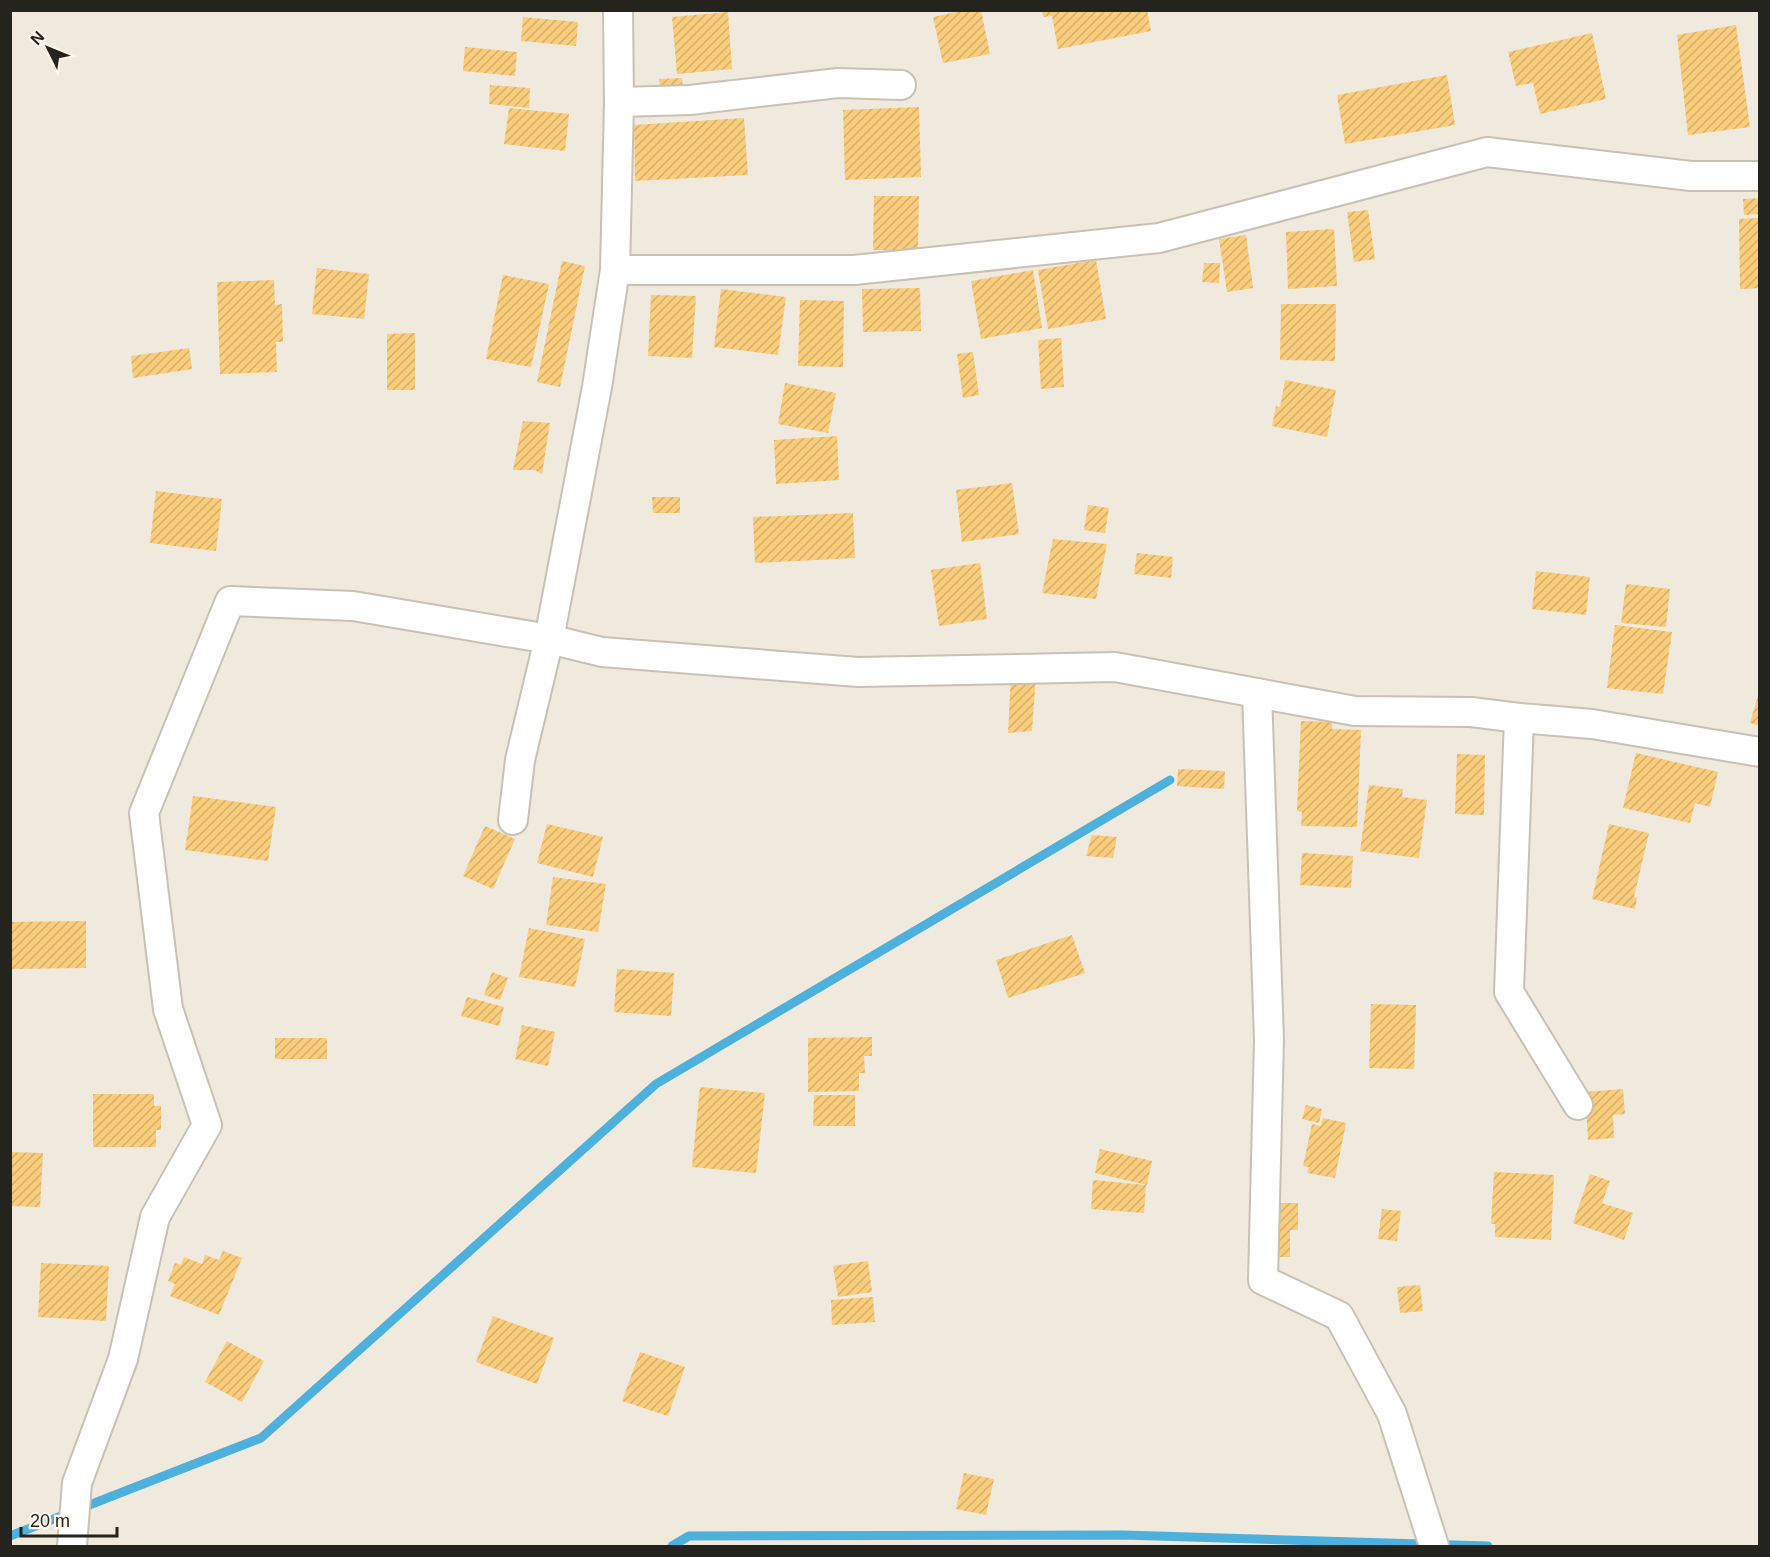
<svg xmlns="http://www.w3.org/2000/svg" width="1770" height="1557" viewBox="0 0 1770 1557" font-family="Arial,sans-serif">
	<style>
		.lines { fill: none; stroke-linecap: round; stroke-linejoin: round }
		.stream { stroke: #4db0dd; stroke-width: 9 }
		.building { fill: url(#building-hatch) }
		.street-casing { stroke: #c8c1b5; stroke-width: 32 }
		.street { stroke: #fff; stroke-width: 28 }
	</style>
	<defs>
		<pattern id="building-hatch" width="6" height="6" patternUnits="userSpaceOnUse" patternTransform="scale(1.5)"><rect width="6" height="6" fill="#facd7c"/><path d="M-1 1l2-2M0 6l6-6M5 7l2-2" fill="none" stroke="#d6b06b"/></pattern>
	</defs>
	<rect width="100%" height="100%" fill="#f0e9dd"/>
	<g class="lines">
		<g class="stream">
			<path d="M10,1536L261,1438L656,1084L1170,780"/>
			<path d="M672,1546L689,1536L1123,1535L1488,1546"/>
		</g>
	</g>
	<g class="building">
		<path d="M966,10H981L990,54L943,63L933,17Z"/>
		<path d="M1042,10H1147L1151,31L1058,49L1052,16L1043,17Z"/>
		<path d="M728,12L732,69L677,74L672,17Z"/>
		<path d="M523,17L578,22L576,46L521,41Z"/>
		<path d="M1736,25L1750,127L1688,135L1677,35Z"/>
		<path d="M1592,33L1606,99L1540,114L1533,83L1516,86L1508,52Z"/>
		<path d="M465,47L517,52L515,76L463,71Z"/>
		<path d="M1447,75L1455,125L1345,144L1337,95Z"/>
		<path d="M682,78L683,90L660,91L659,79Z"/>
		<path d="M490,85L530,88L529,108L489,104Z"/>
		<path d="M919,107L921,177L845,180L843,110Z"/>
		<path d="M509,108L569,114L565,151L504,144Z"/>
		<path d="M744,118L748,175L635,181L634,125Z"/>
		<path d="M874,196H919L918,250H873Z"/>
		<path d="M1760,198V214L1744,215L1743,199Z"/>
		<path d="M1368,210L1375,259L1354,262L1347,212Z"/>
		<path d="M1760,218V288L1740,289L1739,219Z"/>
		<path d="M1334,229L1337,286L1288,289L1286,232Z"/>
		<path d="M1246,235L1253,288L1227,292L1219,239Z"/>
		<path d="M1096,260L1106,319L1048,329L1038,270Z"/>
		<path d="M562,261L585,266L560,387L537,382Z"/>
		<path d="M1204,263H1220L1219,283L1202,282Z"/>
		<path d="M317,268L369,274L364,319L312,314Z"/>
		<path d="M1033,270L1042,328L981,339L971,281Z"/>
		<path d="M503,275L549,284L531,367L486,359Z"/>
		<path d="M274,280L275,305L282,304L283,342H276L277,372L220,374L217,282Z"/>
		<path d="M920,288L921,331L863,332L862,289Z"/>
		<path d="M721,289L786,297L778,355L714,347Z"/>
		<path d="M651,295L696,296L692,358L648,356Z"/>
		<path d="M800,300L844,301L843,367L798,366Z"/>
		<path d="M1281,304H1336L1335,361L1280,360Z"/>
		<path d="M415,333V390H387V334Z"/>
		<path d="M1061,338L1064,387L1041,389L1038,340Z"/>
		<path d="M189,348L192,369L133,378L131,356Z"/>
		<path d="M973,352L979,395L963,398L957,354Z"/>
		<path d="M1285,380L1336,390L1327,437L1272,426L1276,406L1280,407Z"/>
		<path d="M785,383L836,393L828,433L778,424Z"/>
		<path d="M523,421L550,423L542,474L534,470H513Z"/>
		<path d="M837,436L839,480L776,484L774,440Z"/>
		<path d="M1012,483L1019,534L962,542L956,490Z"/>
		<path d="M156,491L222,499L216,551L150,543Z"/>
		<path d="M652,497H680V513H653Z"/>
		<path d="M1088,505L1109,508L1105,533L1084,530Z"/>
		<path d="M853,513L855,558L755,563L753,517Z"/>
		<path d="M1053,539L1107,544L1096,599L1042,593Z"/>
		<path d="M1137,553L1173,557L1171,578L1134,574Z"/>
		<path d="M980,563L987,619L939,626L931,570Z"/>
		<path d="M1536,571L1590,577L1586,615L1532,609Z"/>
		<path d="M1626,584L1670,589L1666,627L1621,623Z"/>
		<path d="M1615,625L1672,632L1663,694L1607,688Z"/>
		<path d="M1011,675L1036,676L1032,731L1008,733Z"/>
		<path d="M1759,692H1760V726L1750,723Z"/>
		<path d="M1301,721L1332,722V729L1361,730L1357,827L1301,826L1302,812L1297,811Z"/>
		<path d="M1636,753L1718,772L1710,807L1695,803L1690,823L1623,808Z"/>
		<path d="M1457,754L1485,755L1484,815L1455,814Z"/>
		<path d="M1178,769L1225,771L1224,789L1177,786Z"/>
		<path d="M1369,785L1403,789L1402,797L1427,800L1419,858L1360,851Z"/>
		<path d="M193,796L276,807L268,861L185,850Z"/>
		<path d="M547,824L603,837L593,877L537,863Z"/>
		<path d="M1609,824L1649,833L1634,897L1637,898L1635,909L1592,899Z"/>
		<path d="M485,826L515,839L493,889L463,876Z"/>
		<path d="M1092,835L1117,837L1113,858L1086,856Z"/>
		<path d="M1302,853L1353,856L1351,888L1300,885Z"/>
		<path d="M553,877L606,884L598,932L546,925Z"/>
		<path d="M86,921V968L10,969V922Z"/>
		<path d="M529,928L585,939L575,987L519,977Z"/>
		<path d="M1072,935L1085,973L1008,998L996,960Z"/>
		<path d="M617,969L674,973L671,1016L614,1012Z"/>
		<path d="M492,972L508,978L500,1000L484,995Z"/>
		<path d="M467,997L504,1007L499,1026L461,1016Z"/>
		<path d="M1371,1004L1416,1005L1414,1069L1369,1068Z"/>
		<path d="M522,1025L555,1032L548,1066L515,1059Z"/>
		<path d="M872,1037V1056H864L865,1073H859V1091L808,1092V1038Z"/>
		<rect x="275" y="1038" width="52" height="21"/>
		<path d="M700,1087L765,1093L756,1173L692,1167Z"/>
		<path d="M1623,1089L1625,1114L1613,1115L1614,1138L1588,1140L1585,1092Z"/>
		<path d="M93,1094H154V1106H161V1130H156V1147H93Z"/>
		<path d="M814,1095H855V1126H813Z"/>
		<path d="M1306,1105L1322,1109L1319,1123L1302,1119Z"/>
		<path d="M1323,1118L1346,1123L1335,1178L1307,1173L1309,1167L1303,1166L1312,1124L1321,1126Z"/>
		<path d="M1100,1149L1152,1161L1147,1185L1095,1173Z"/>
		<path d="M10,1152L43,1153L40,1207L10,1206Z"/>
		<path d="M1494,1172L1554,1175L1551,1240L1495,1237V1224H1491Z"/>
		<path d="M1590,1174L1610,1181L1602,1203L1633,1213L1624,1240L1573,1223Z"/>
		<path d="M1093,1180L1146,1185L1144,1213L1091,1209Z"/>
		<path d="M1275,1203H1298V1230H1290V1257H1275Z"/>
		<path d="M1382,1209L1401,1211L1397,1241L1378,1239Z"/>
		<path d="M223,1251L242,1258L219,1315L170,1296L175,1284L168,1281L175,1263L181,1265L184,1257L202,1264L205,1255L219,1260Z"/>
		<path d="M868,1261L872,1292L838,1297L833,1266Z"/>
		<path d="M41,1263L109,1266L106,1321L38,1317Z"/>
		<path d="M1420,1285L1423,1311L1400,1313L1397,1287Z"/>
		<path d="M873,1297L875,1322L832,1325L831,1300Z"/>
		<path d="M493,1316L554,1338L537,1384L476,1362Z"/>
		<path d="M227,1341L264,1361L242,1402L205,1382Z"/>
		<path d="M640,1352L685,1367L668,1416L622,1401Z"/>
		<path d="M964,1473L994,1479L986,1515L956,1509Z"/>
	</g>
	<g class="lines">
		<g class="street-casing">
			<g id="street">
				<path d="M619,102L690,100L838,83L901,85"/>
				<path d="M615,270H854L1159,238L1487,152L1691,176H1760"/>
				<path d="M1257,693L1269,1040L1263,1280L1339,1316L1392,1414L1434,1546"/>
				<path d="M1519,718L1509,992L1578,1105"/>
				<path d="M513,820L520,760L549,639L597,387L615,270L619,102L618,10"/>
				<path d="M72,1546L77,1483L123,1359L155,1217L207,1125L168,1009L144,813L230,601L353,606L549,639L602,652L858,672L1115,667L1355,711L1471,712L1519,718L1592,724L1760,752"/>
			</g>
		</g>
		<use href="#street" class="street"/>
	</g>
	<rect width="1770" height="1557" fill="none" stroke="#25231e" stroke-width="24"/>
	<g transform="translate(48 48) rotate(313)" stroke="#fdf6ea" stroke-width="4.5" paint-order="stroke">
	<path d="M0-4.5L10 22L0 15L-10 22Z" fill="#25231e"/>
	<text y="-9" font-size="16" font-weight="bold" text-anchor="middle" fill="#25231e">N</text>
	</g>
	<path d="M21 1527v9h96v-9" fill="none" stroke="#25231e" stroke-width="3"/>
	<text x="30" y="1527" font-size="18" fill="#25231e" stroke="#fdf6ea" stroke-width="4.5" paint-order="stroke">20 m</text>
</svg>
